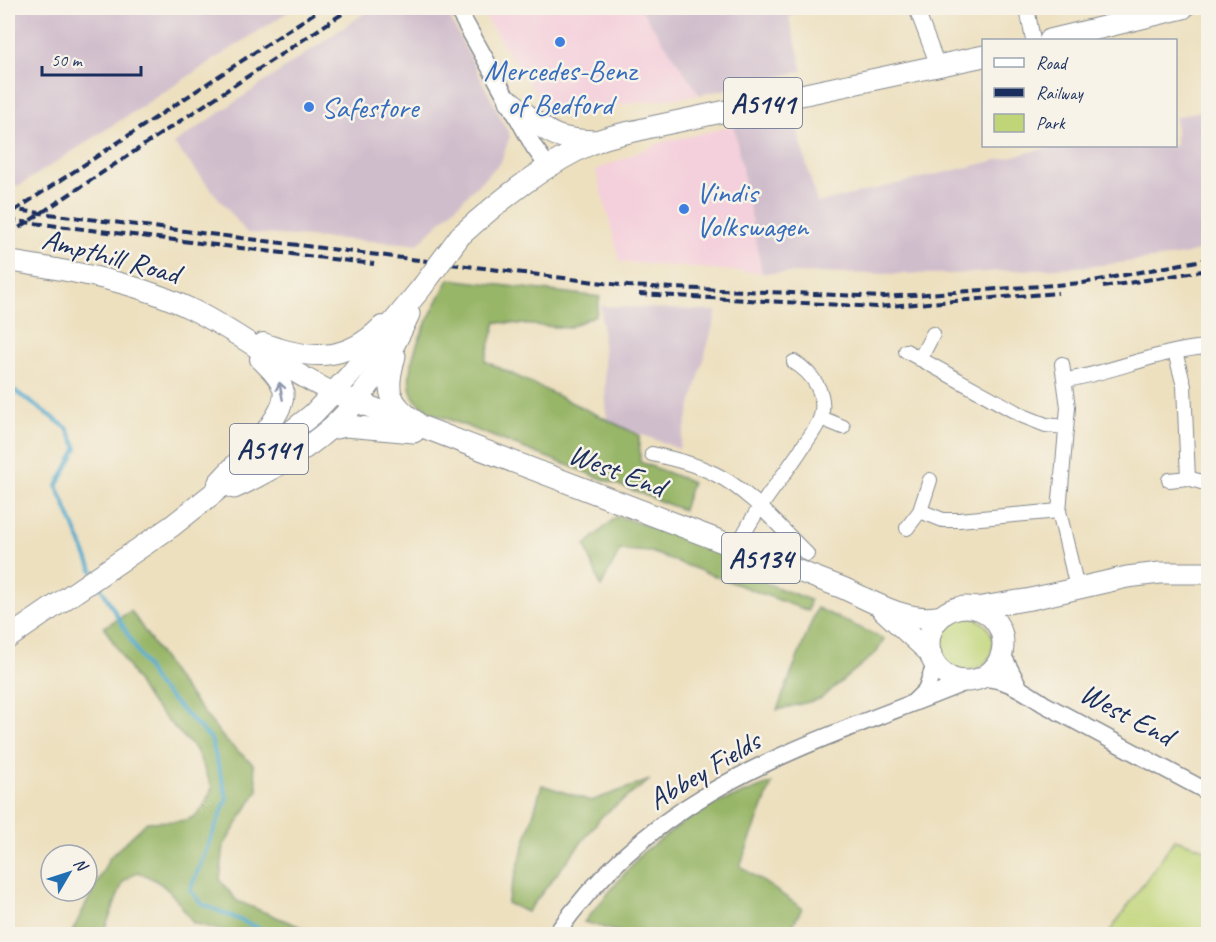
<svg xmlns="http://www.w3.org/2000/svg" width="1216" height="942" viewBox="0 0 1216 942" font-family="Caveat,sans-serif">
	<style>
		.built { fill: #f4cfdc }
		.industrial { fill: #d0bdcc }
		.green { fill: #c0d578; stroke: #6e826b; stroke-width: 1.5 }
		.forest { fill: #98b668; stroke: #5a7263; stroke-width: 1.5 }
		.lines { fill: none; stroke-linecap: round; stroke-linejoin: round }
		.stream { stroke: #51aace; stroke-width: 4 }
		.minor-casing { stroke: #84888e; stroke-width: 16 }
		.tertiary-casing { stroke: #84888e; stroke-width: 19 }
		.secondary-casing { stroke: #84888e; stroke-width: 22 }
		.primary-casing { stroke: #84888e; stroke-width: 23 }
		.minor { stroke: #fff; stroke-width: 14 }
		.tertiary { stroke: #fff; stroke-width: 16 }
		.secondary { stroke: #fff; stroke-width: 20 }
		.primary { stroke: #fff; stroke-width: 21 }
		.rail { stroke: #1b2f5e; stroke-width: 4; stroke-dasharray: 9 4.5; stroke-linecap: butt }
		.primary-bridge-casing { stroke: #84888e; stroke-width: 23; stroke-linecap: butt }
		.primary-bridge { stroke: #fff; stroke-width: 21 }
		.oneway { stroke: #8d97ae }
		.shop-dot { fill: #3f7fe0; stroke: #f7f3e8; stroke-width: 2 }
		.labels { text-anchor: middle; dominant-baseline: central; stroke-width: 5; stroke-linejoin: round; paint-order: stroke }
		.shield { fill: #f7f3e8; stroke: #5d6a87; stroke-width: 1.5 }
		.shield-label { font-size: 28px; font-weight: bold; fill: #1b2f5e }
		.shop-label { font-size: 30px; fill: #366cbe; stroke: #f7f3e8; text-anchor: start }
		.street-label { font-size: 30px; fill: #1b2f5e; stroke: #f7f3e8 }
	</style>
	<rect width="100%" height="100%" fill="#f7f3e8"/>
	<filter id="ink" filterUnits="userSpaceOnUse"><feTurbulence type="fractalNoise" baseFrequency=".0167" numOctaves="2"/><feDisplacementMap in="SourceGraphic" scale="12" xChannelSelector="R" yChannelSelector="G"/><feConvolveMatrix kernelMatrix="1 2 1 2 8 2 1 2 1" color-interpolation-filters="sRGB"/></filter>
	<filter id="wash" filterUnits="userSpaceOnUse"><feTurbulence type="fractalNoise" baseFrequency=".008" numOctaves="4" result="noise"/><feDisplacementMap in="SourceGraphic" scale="24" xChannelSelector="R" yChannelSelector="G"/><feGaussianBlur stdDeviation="1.35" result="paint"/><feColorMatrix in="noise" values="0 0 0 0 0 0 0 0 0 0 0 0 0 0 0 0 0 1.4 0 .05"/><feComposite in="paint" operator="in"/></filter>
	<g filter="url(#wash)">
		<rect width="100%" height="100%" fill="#ede0bf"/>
		<g class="built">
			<path d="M479,8H640L700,95L561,112L537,96Z"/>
			<path d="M734,126L762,273L620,262L596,170L663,142Z"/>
		</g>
		<g class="industrial">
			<path d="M8,8H294L19,186L8,184Z"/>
			<path d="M372,8H445L510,136L501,162L418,244L247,233L174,144Z"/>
			<path d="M640,8H802L789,18L803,71L700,95Z"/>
			<path d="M1208,109V248L1184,255L1094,266L950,274L762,273L734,126L793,113L817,203L1056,146H1176V117Z"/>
			<path d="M601,306L717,311L679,449L607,421Z"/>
		</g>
		<g class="green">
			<circle cx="966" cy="644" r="27"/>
			<path d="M1175,839L1208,850V934H1108Z"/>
		</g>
		<g class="forest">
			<path d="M449,279L600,297L596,315L568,328L496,322L485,361L639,435L640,462L692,482L683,510L430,412C424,407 416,403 413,396C398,366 435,307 449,279Z"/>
			<path d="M617,516L720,550L727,568L810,600L808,611L651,552L620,550L601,587L585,545Z"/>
			<path d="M817,608L884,639L877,652L820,699L777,710Z"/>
			<path d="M131,611L176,678L226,741L253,764L258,790L224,845L220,880L237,901L318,934H235L193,923C176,898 167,882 137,872L123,882L103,934H71L110,857L147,822C184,820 199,828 212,787L196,750L149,701L104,627Z"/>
			<path d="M650,780L602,816L527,912L507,903L542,785L591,801Z"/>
			<path d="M772,783L740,866L802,908L788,934H626L584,922L642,853L702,809Z"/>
		</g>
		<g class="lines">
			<g class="stream">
				<path d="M8,386L67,428L77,448L57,486L93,572"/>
				<path d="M99,584L156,684L211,739L227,798L190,890L202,904L273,934"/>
			</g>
		</g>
	</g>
	<g filter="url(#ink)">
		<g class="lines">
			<g class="minor-casing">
				<g id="minor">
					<path d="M916,8L938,66"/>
					<path d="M1027,8L1033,40"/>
					<path d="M906,351L1023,416L1046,425L1065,427"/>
					<path d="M1175,352L1184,386L1188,478"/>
					<path d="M920,359L933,334"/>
					<path d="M1062,364L1068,407L1059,511L1077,588"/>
					<path d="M1066,380C1114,372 1160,350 1208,347"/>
					<path d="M821,418L843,427"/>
					<path d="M652,454C674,459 695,464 715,474C750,491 779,527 807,554"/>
					<path d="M1169,480L1188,478L1208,484"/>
					<path d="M920,511L943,520H959L1059,511"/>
					<path d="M907,528L920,511L930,480"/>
					<path d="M737,549C752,512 781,481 802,448C808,439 818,427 821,416C827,393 812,373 794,362"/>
				</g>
			</g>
			<g class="tertiary-casing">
				<g id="tertiary">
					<path d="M457,8L534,147L549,168"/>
					<path d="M1002,654L1019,687"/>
					<path d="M980,678C1007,678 1022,690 1044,704L1208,792"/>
					<path d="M915,701L926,690L935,664"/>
					<path d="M556,934C663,782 804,748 966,682"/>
				</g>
			</g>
			<g class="secondary-casing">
				<g id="secondary">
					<path d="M8,261C70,271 135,281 193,310C242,334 284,370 334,393"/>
					<path d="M263,343C309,360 345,363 382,326"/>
					<path d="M218,483C235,462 290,416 283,389C279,376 268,367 260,359"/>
				</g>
			</g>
			<g class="primary-casing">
				<g id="primary">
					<path d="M1050,40L1183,8"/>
					<path d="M510,101C547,130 547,140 598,141"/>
					<path d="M460,236C501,199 546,163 597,141C614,134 634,132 651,127L984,56"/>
					<path d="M395,356C386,387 386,402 415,421"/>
					<path d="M334,393L843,588C874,602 908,624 942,616"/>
					<path d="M331,429L346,426L414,432"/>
					<path d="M234,488C323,447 369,404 409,314"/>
					<circle cx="966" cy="644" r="37"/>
					<path d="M976,608L1031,599L1127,577L1160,573H1208"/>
					<path d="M883,610L931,654"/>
					<path d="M8,638L172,526L313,414L349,376L422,287"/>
				</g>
			</g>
			<use href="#minor" class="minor"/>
			<use href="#tertiary" class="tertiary"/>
			<use href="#secondary" class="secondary"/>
			<use href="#primary" class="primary"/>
			<g class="rail">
				<path d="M8,209L628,286L884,297L1083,283L1208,259"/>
				<path d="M14,211L322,8"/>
				<path d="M8,220L374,264"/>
				<path d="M8,235L351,8"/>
				<path d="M1103,287L1208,270"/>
				<path d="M639,294L876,307L1058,293"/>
			</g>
			<g class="primary-bridge-casing">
				<path id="primary-bridge" d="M422,287L460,236"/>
			</g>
			<use href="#primary-bridge" class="primary-bridge"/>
		</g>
		<defs><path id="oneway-shaft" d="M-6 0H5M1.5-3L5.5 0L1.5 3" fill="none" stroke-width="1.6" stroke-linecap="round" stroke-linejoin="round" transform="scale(1.5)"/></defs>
		<use class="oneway" href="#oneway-shaft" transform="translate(281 391) rotate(-101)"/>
	</g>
	<g class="shop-dot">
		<circle cx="560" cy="42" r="6"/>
		<circle cx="309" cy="107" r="6"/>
		<circle cx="684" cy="209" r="6"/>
	</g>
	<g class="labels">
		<g class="shield">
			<rect x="724" y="78" width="78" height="50" rx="4.5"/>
			<rect x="230" y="424" width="78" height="50" rx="4.5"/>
			<rect x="722" y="533" width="78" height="50" rx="4.5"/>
		</g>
		<g class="shield-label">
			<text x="763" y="103">A5141</text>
			<text x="269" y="449">A5141</text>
			<text x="761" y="558">A5134</text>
		</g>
		<g class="shop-label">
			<text x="560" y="70" text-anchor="middle">Mercedes-Benz<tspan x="560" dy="34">of Bedford</tspan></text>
			<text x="321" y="107">Safestore</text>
			<text x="696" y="192">Vindis<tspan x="696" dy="34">Volkswagen</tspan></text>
		</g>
		<g class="street-label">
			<text transform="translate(111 256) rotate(15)">Ampthill Road</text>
			<text transform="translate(617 470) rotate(21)">West End</text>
			<text transform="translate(1127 714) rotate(28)">West End</text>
			<text transform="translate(704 770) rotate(-31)">Abbey Fields</text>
		</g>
	</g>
	<rect width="1216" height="942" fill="none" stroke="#f7f3e8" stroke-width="30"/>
	<rect x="982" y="39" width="195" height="108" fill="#f7f3e8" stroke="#9fa5b1" stroke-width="1.5"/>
	<rect x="994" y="58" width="30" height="9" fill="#ffffff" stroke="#9fa5b1" stroke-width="1.5"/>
	<text x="1036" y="69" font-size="18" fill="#1b2f5e">Road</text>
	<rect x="994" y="88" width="30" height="9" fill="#1b2f5e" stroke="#9fa5b1" stroke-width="1.5"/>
	<text x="1036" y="99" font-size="18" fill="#1b2f5e">Railway</text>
	<rect x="994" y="114" width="30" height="18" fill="#c0d578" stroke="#9fa5b1" stroke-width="1.5"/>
	<text x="1036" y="129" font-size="18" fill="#1b2f5e">Park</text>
	<g transform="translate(69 873) rotate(51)"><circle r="28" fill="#f7f3e8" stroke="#9fa5b1" stroke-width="1.5"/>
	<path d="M0-4.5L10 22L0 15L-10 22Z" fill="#1f6fb2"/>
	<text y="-9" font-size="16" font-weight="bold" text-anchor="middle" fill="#1b2f5e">N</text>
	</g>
	<path d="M42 66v9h99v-9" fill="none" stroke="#1b2f5e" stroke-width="3"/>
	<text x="51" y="66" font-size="18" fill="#1b2f5e" stroke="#f7f3e8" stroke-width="4.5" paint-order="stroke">50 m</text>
</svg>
